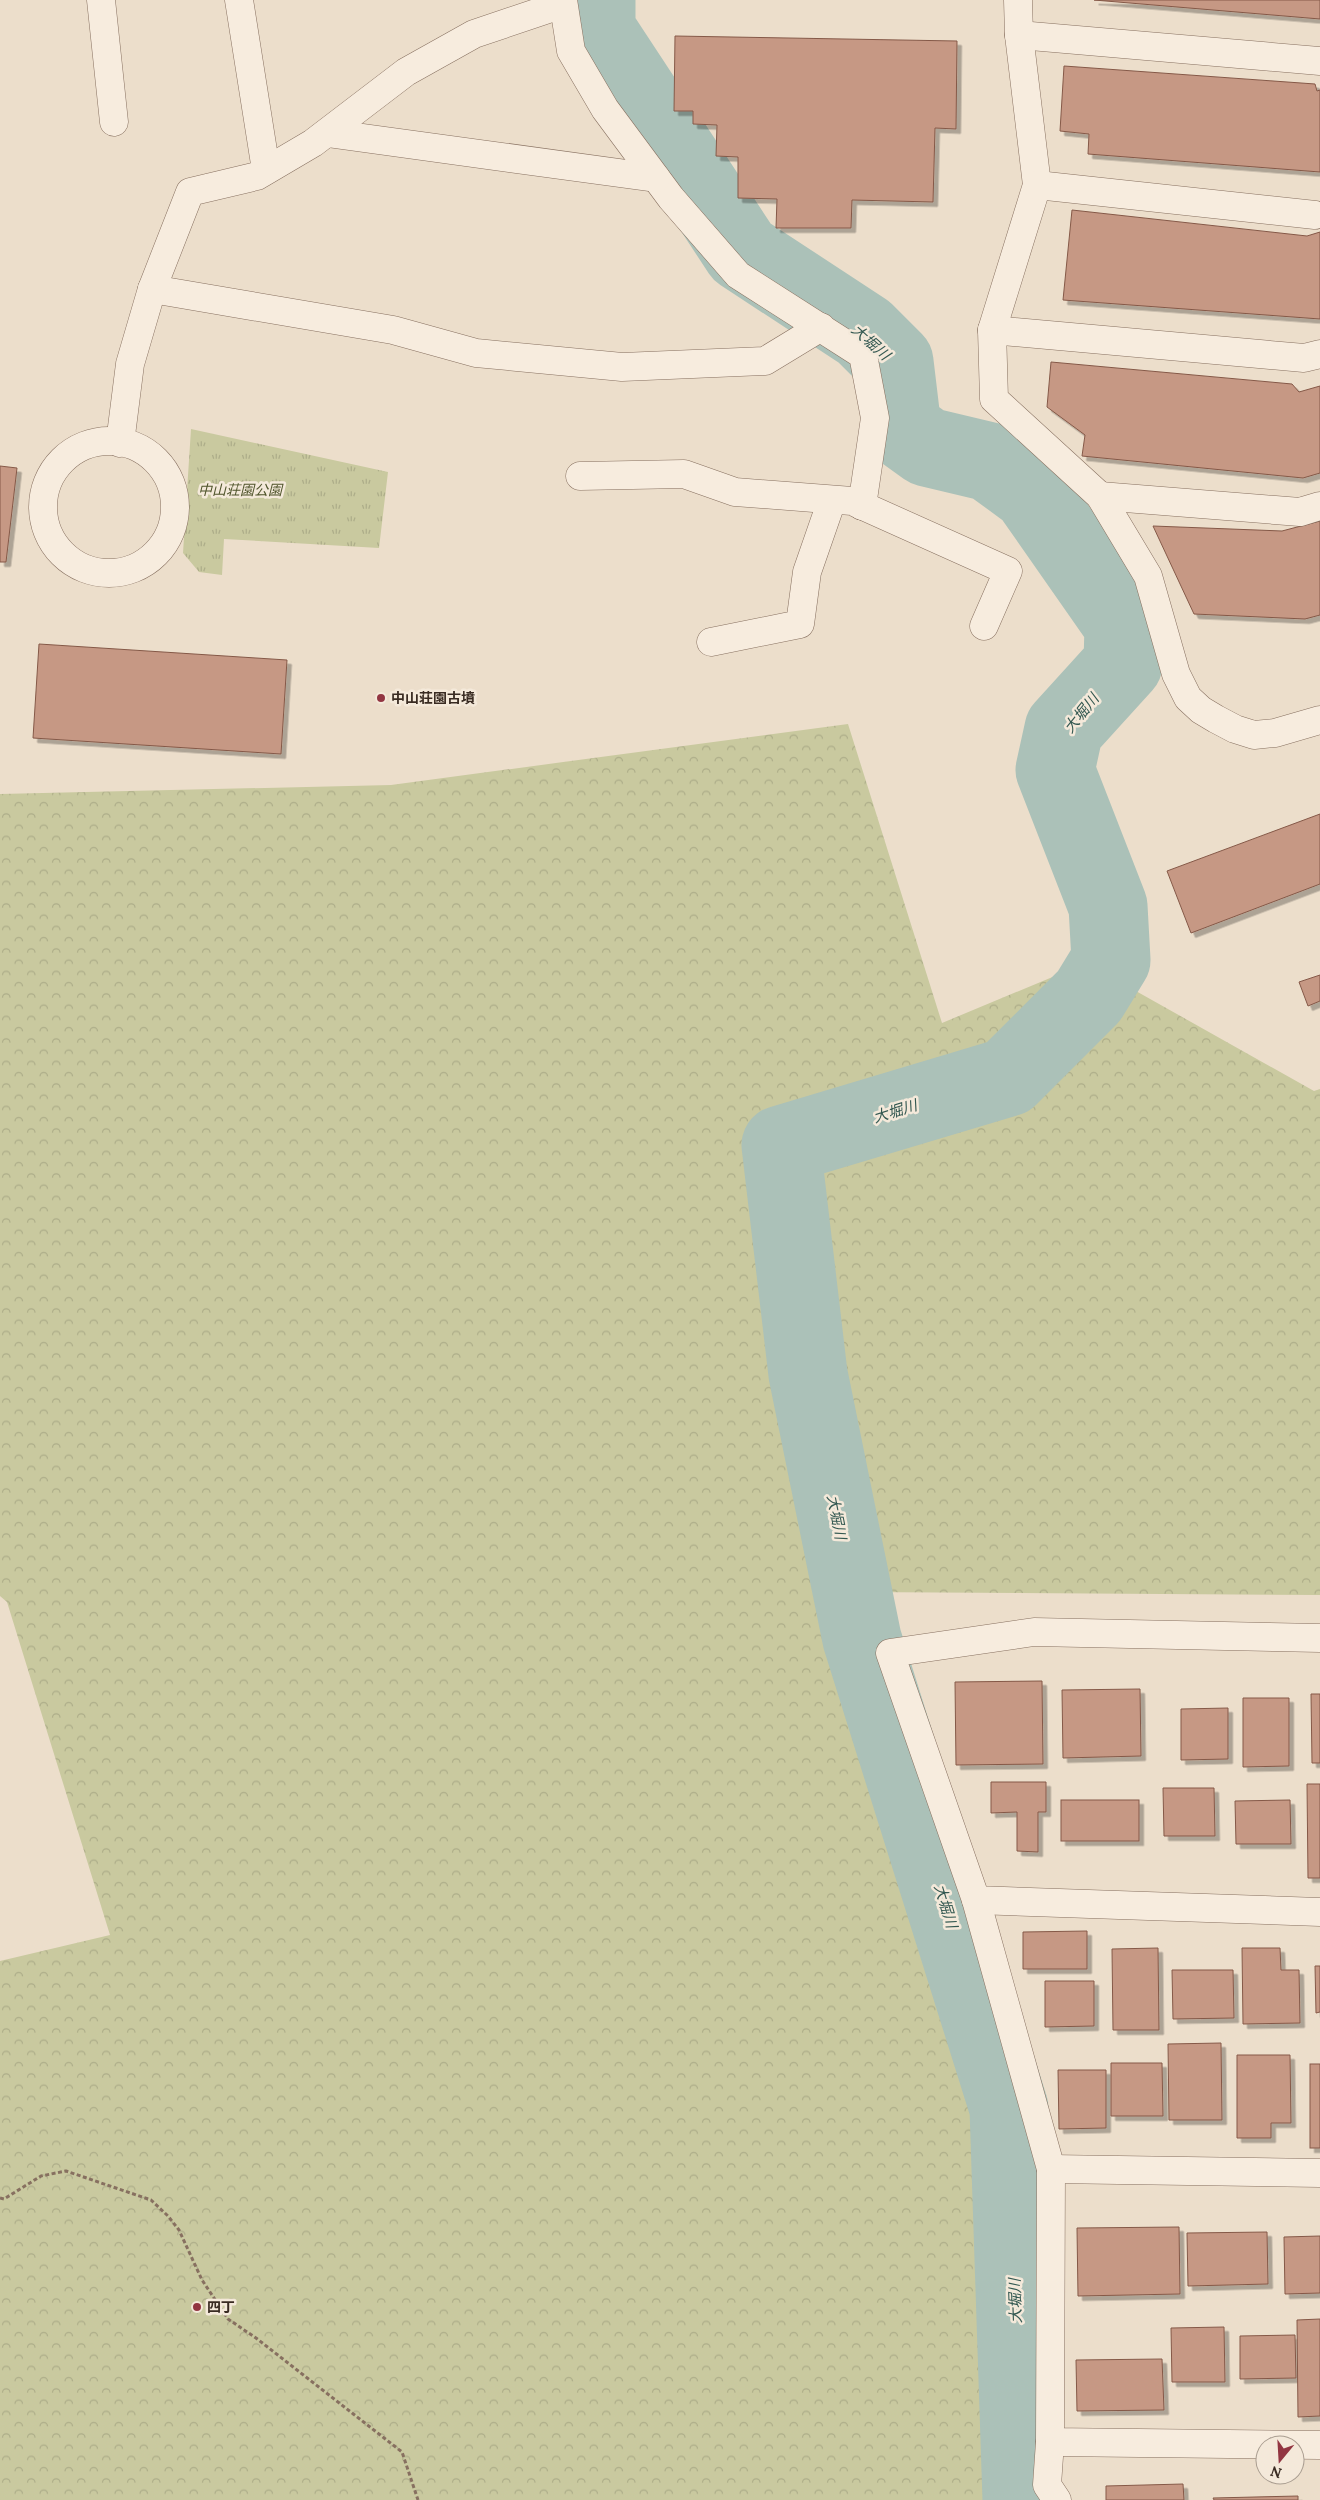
<svg xmlns="http://www.w3.org/2000/svg" width="1320" height="2500" viewBox="0 0 1320 2500" font-family="Lora,'Noto Sans JP',serif">
	<style>
		.forest { fill: url(#forest-crowns) }
		.park { fill: url(#park-tufts) }
		.lines { fill: none; stroke-linecap: round; stroke-linejoin: round }
		.river { stroke: #abc1b8; stroke-width: 79 }
		.building { fill: #c69884; stroke: #855948; filter: url(#shadow) }
		.minor-casing { stroke: #877060; stroke-width: 29 }
		.path { stroke: #877060; stroke-width: 3; stroke-dasharray: 4 2.5; stroke-linecap: butt }
		.minor { stroke: #f7ecde; stroke-width: 28 }
		.poi-dot { fill: #923541; stroke: #f4e9da; stroke-width: 2 }
		.labels { text-anchor: middle; dominant-baseline: central; stroke-width: 5; stroke-linejoin: round; paint-order: stroke }
		.park-label { font-size: 14px; font-style: italic; fill: #4f542b; stroke: #f4e9da }
		.poi-label { font-size: 14px; font-weight: bold; fill: #392b22; stroke: #f4e9da; text-anchor: start }
		.water-label { font-size: 15px; font-style: italic; fill: #335851; stroke: #f4e9da }
	</style>
	<defs>
		<pattern id="forest-crowns" width="20" height="18" patternUnits="userSpaceOnUse" patternTransform="scale(1.25)"><rect width="20" height="18" fill="#c9c99f"/><path d="M2 6a3 3 0 1 1 6 0M12 15a3 3 0 1 1 6 0" fill="none" stroke="#adad89"/></pattern>
		<pattern id="park-tufts" width="24" height="20" patternUnits="userSpaceOnUse" patternTransform="scale(1.25)"><rect width="24" height="20" fill="#c9c99f"/><path d="M3 7l-1-3M5 7V3M7 7l1-3M15 17l-1-3M17 17v-4M19 17l1-3" fill="none" stroke="#adad89"/></pattern>
		<filter id="shadow"><feDropShadow dx="4.5" dy="4.5" stdDeviation="0" flood-color="#0004"/></filter>
	</defs>
	<rect width="100%" height="100%" fill="#ecdecb"/>
	<path class="forest" d="M848,724L942,1023L1086,963L1314,1091L1320,1089V1595L856,1592L985,2165L1015,2500H0V1961L110,1935L7,1602L0,1596V794L391,785Z"/>
	<path class="park" d="M191,429L388,472L379,548L224,539L222,575L199,572L183,553Z"/>
	<g class="lines">
		<path class="river" d="M596,0V30L742,252L864,332L894,362L902,429L927,447L990,462L1031,492L1124,625L1123,664L1064,729L1055,770L1108,906L1111,960L1089,996L1008,1077L781,1145L808,1374L862,1639L1009,2108L1022,2500"/>
	</g>
	<g class="building">
		<path d="M1094,0H1320V19Z"/>
		<path d="M675,36L957,41L956,129L935,128L933,202L852,200L851,228H776L777,199L738,198V157L716,156L717,125L693,124V111H674Z"/>
		<path d="M1064,66L1315,84L1317,91L1320,90V172L1088,154L1089,134L1060,131Z"/>
		<path d="M1072,210L1307,236L1320,232V319L1063,300Z"/>
		<path d="M1051,362L1292,384L1299,392L1320,386V473L1303,478L1082,456L1085,435L1047,407Z"/>
		<path d="M0,466L17,468L6,562H0Z"/>
		<path d="M1320,521V615L1305,619L1194,614L1153,526L1282,531Z"/>
		<path d="M39,644L287,660L281,754L33,738Z"/>
		<path d="M1320,814V884L1191,933L1167,871Z"/>
		<path d="M1320,975V1001L1308,1006L1299,982Z"/>
		<path d="M1042,1681L1043,1764L956,1765L955,1682Z"/>
		<path d="M1140,1689L1141,1756L1063,1758L1062,1690Z"/>
		<path d="M1311,1694H1320V1763H1312Z"/>
		<path d="M1243,1698H1289V1766L1243,1767Z"/>
		<path d="M1228,1708V1759L1181,1760V1709Z"/>
		<path d="M991,1782H1046V1812H1038V1852L1017,1851V1812L991,1813Z"/>
		<path d="M1307,1784H1320V1878H1308Z"/>
		<path d="M1163,1788H1214L1215,1836H1164Z"/>
		<rect x="1061" y="1800" width="78" height="41"/>
		<path d="M1290,1800L1291,1844H1236L1235,1801Z"/>
		<path d="M1087,1931V1969H1023V1932Z"/>
		<path d="M1158,1948L1159,2030H1113L1112,1949Z"/>
		<path d="M1242,1948H1280L1281,1970H1299L1300,2023L1243,2024Z"/>
		<path d="M1315,1966H1320V2012L1316,2013Z"/>
		<path d="M1172,1970H1233L1234,2018L1173,2019Z"/>
		<path d="M1045,1981H1094V2026L1045,2027Z"/>
		<path d="M1221,2043L1222,2120H1169L1168,2044Z"/>
		<path d="M1237,2055H1290L1291,2123H1271V2138H1237Z"/>
		<path d="M1111,2063H1162L1163,2116H1111Z"/>
		<rect x="1310" y="2064" width="10" height="84"/>
		<path d="M1058,2070H1106V2128L1059,2129Z"/>
		<path d="M1179,2227L1180,2294L1078,2296L1077,2228Z"/>
		<path d="M1267,2232L1268,2284L1188,2286L1187,2233Z"/>
		<path d="M1320,2236V2293L1285,2294L1284,2237Z"/>
		<path d="M1320,2319V2416L1298,2417L1297,2320Z"/>
		<path d="M1224,2327L1225,2382H1172L1171,2328Z"/>
		<path d="M1295,2335L1296,2378L1240,2379V2336Z"/>
		<path d="M1162,2359L1164,2410L1077,2411L1076,2360Z"/>
		<path d="M1183,2484L1184,2500H1106V2486Z"/>
		<path d="M1298,2496V2500H1214L1213,2498Z"/>
	</g>
	<g class="lines">
		<g class="minor-casing">
			<g id="minor">
				<path d="M101,0L114,122"/>
				<path d="M239,0L266,170"/>
				<path d="M563,0L571,51L605,109L671,198L738,275L863,355L875,418L862,506"/>
				<path d="M1018,0L1019,35L1037,185L992,330L994,399L1100,496L1148,576L1176,674L1188,698L1201,710L1216,719L1235,729L1254,735L1275,733L1320,720"/>
				<path d="M1019,35L1320,61"/>
				<path d="M327,133L656,178"/>
				<path d="M1037,185L1315,215"/>
				<path d="M152,289L393,330L476,353L622,367L765,361L821,327"/>
				<path d="M992,330L1304,358L1320,354"/>
				<circle cx="109" cy="507" r="66"/>
				<path d="M120,443L130,364L152,289L190,192L257,176L313,143L406,72L474,34L563,4"/>
				<path d="M580,476L684,474L735,492L852,501L1008,571L984,626"/>
				<path d="M1100,496L1300,512L1320,506"/>
				<path d="M711,642L800,624L807,572L832,500"/>
				<path d="M1320,1638L1034,1632L890,1653L976,1900L1320,1912"/>
				<path d="M976,1900L1051,2169"/>
				<path d="M1320,2173L1051,2169L1050,2442L1320,2445"/>
				<path d="M1050,2442L1047,2485L1057,2500"/>
			</g>
		</g>
		<path class="path" d="M0,2198L4,2199L41,2176L66,2171L151,2200L168,2216L179,2230L202,2280L228,2319L256,2338L402,2452L418,2500"/>
		<use href="#minor" class="minor"/>
	</g>
	<g class="poi-dot">
		<circle cx="381" cy="698" r="5"/>
		<circle cx="197" cy="2307" r="5"/>
	</g>
	<g class="labels">
		<g class="park-label">
			<text x="240" y="490">中山荘園公園</text>
		</g>
		<g class="poi-label">
			<text x="391" y="698">中山荘園古墳</text>
			<text x="207" y="2307">四丁</text>
		</g>
		<g class="water-label">
			<text transform="translate(871 342) rotate(42)">大堀川</text>
			<text transform="translate(1081 713) rotate(-51)">大堀川</text>
			<text transform="translate(895 1111) rotate(-17)">大堀川</text>
			<text transform="translate(837 1517) rotate(79)">大堀川</text>
			<text transform="translate(946 1906) rotate(73)">大堀川</text>
			<text transform="translate(1015 2301) rotate(-92)">大堀川</text>
		</g>
	</g>
	<g transform="translate(1280 2460) rotate(198)"><circle r="24" fill="#f4e9da" stroke="#a99d90"/>
	<path d="M0-4L9 19L0 12L-9 19Z" fill="#923541"/>
	<text y="-8" font-size="14" font-weight="bold" text-anchor="middle" fill="#392b22">N</text>
	</g>
</svg>
